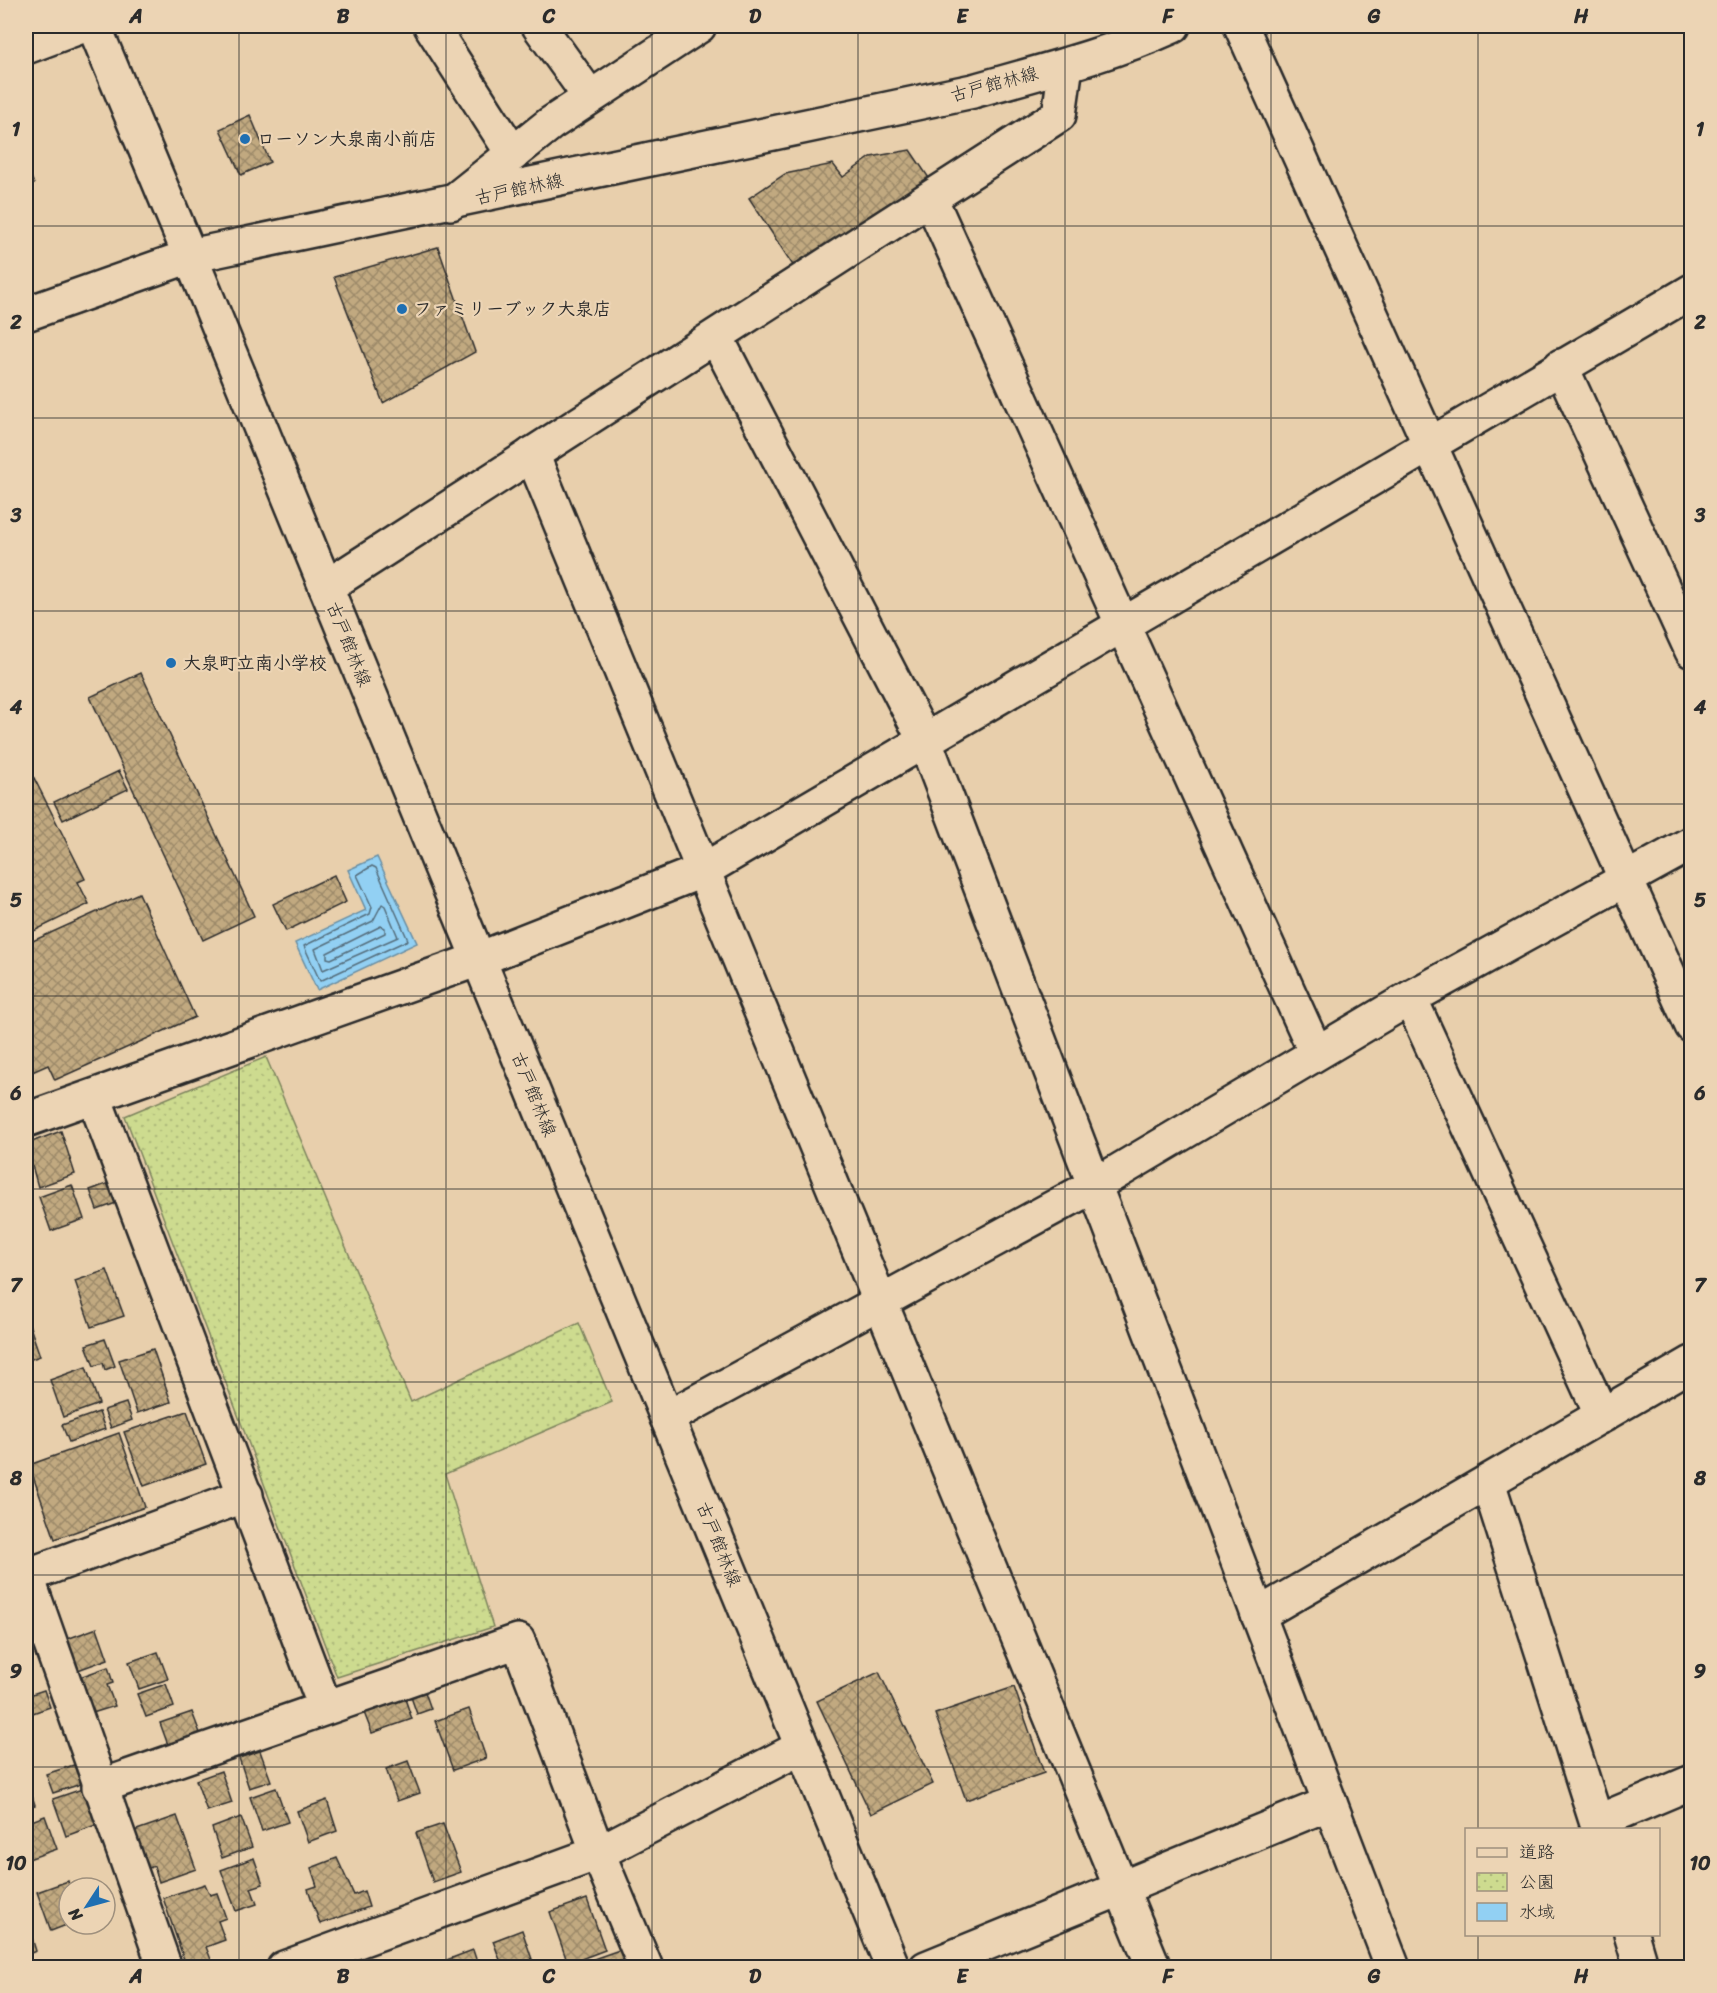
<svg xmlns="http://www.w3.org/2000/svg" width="1717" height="1993" viewBox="0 0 1717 1993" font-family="Sriracha,'Klee One',sans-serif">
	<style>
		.park { fill: url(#park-dots); stroke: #7c835d; stroke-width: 1.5 }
		.water { fill: #92d0f3; stroke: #698ea3; stroke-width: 1.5 }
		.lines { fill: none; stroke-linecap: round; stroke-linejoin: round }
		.shore { stroke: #546d7b; stroke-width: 1.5 }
		.building { fill: url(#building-cross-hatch); stroke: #2b2b2b; stroke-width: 1.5 }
		.minor-casing { stroke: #2b2b2b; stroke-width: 38 }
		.major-casing { stroke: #2b2b2b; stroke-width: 38 }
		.minor { stroke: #ecd4b4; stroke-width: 33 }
		.major { stroke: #ecd4b4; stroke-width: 33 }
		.grid { fill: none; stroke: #2b2b2b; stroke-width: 1.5; stroke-opacity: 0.55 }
		.poi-dot { fill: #1f6fb2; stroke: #ecd4b4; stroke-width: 2 }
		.labels { text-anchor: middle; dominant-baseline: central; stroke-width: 4.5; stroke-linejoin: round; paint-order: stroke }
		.street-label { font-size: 18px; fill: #2b2b2b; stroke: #ecd4b4 }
		.poi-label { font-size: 18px; font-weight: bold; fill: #2b2b2b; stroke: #ecd4b4; text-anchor: start }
		.neatline { fill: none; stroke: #2b2b2b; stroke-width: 2 }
		.grid-label { font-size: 20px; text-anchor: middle; font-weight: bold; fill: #2b2b2b }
	</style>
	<defs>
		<pattern id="park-dots" width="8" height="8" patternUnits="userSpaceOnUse" patternTransform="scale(1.5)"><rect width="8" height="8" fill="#cddb8f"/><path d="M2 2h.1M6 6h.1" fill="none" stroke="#b0bc7c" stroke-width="1.8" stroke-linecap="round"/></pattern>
		<pattern id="building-cross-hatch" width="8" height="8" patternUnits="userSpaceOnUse" patternTransform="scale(1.5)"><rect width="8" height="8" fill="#c1a980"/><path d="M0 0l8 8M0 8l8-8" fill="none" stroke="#9d8a69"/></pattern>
	</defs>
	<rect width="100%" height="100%" fill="#e8cfac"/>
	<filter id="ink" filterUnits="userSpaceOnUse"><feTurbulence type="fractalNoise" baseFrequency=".0167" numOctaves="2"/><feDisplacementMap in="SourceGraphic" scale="12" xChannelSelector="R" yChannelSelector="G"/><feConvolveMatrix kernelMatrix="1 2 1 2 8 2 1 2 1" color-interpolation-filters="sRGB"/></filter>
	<g filter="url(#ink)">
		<path class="park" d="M266,1057L411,1402L579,1323L612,1402L445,1474L493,1627L337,1677L125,1116Z"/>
		<path class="water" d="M377,857L417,943L317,990L295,943L366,910L348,870Z"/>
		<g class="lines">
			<g class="shore">
				<path d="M372,866L376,868L408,940L320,981L304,946L370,914L372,907L357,875Z"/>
				<path d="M382,904L385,906L398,937L323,970L315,949L373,921Z"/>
				<path d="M381,926L385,928V933L331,959L327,958V953Z"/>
			</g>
		</g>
		<g class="building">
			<path d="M250,115L270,162L241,175L220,129Z"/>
			<path d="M910,150L929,178L794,267L749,198L785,174L833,164L843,177L871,157Z"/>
			<path d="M26,165L34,184L26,187Z"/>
			<path d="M438,247L475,352L383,403L334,277Z"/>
			<path d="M141,673L254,916L203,940L90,697Z"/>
			<path d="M26,762L85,879L78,882L89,904L34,931L26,913Z"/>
			<path d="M119,771L128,789L63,820L54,802Z"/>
			<path d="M334,875L346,902L286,931L273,904Z"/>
			<path d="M139,893L195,1017L55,1080L48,1065L30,1073L26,1064V944Z"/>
			<path d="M61,1131L75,1174L38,1187L26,1144Z"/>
			<path d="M120,1179L127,1199L97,1210L90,1190Z"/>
			<path d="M72,1185L84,1219L51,1231L39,1197Z"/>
			<path d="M107,1270L124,1316L91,1327L75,1281Z"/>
			<path d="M26,1315L40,1356L26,1361Z"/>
			<path d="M105,1339L115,1366L105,1370L103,1363L94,1366L86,1345Z"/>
			<path d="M153,1349L171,1402L137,1413L119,1360Z"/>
			<path d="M86,1367L99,1404L63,1417L50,1380Z"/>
			<path d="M126,1403L132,1420L111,1428L104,1410Z"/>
			<path d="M187,1411L206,1464L144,1486L124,1432Z"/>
			<path d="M99,1412L105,1429L69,1442L62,1425Z"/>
			<path d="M119,1433L145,1507L55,1539L29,1465Z"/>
			<path d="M97,1628L108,1659L78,1670L67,1639Z"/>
			<path d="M158,1652L168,1679L139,1689L129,1662Z"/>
			<path d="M108,1667L113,1683L107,1685L115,1706L86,1715L74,1679Z"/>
			<path d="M879,1672L933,1784L871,1814L817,1701Z"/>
			<path d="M166,1684L174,1707L146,1717L137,1694Z"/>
			<path d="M1014,1687L1044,1773L966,1800L935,1714Z"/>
			<path d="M44,1690L50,1707L30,1714L26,1696Z"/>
			<path d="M425,1692L431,1709L417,1714L411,1697Z"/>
			<path d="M404,1696L412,1719L372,1733L363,1710Z"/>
			<path d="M469,1709L486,1758L453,1770L435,1721Z"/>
			<path d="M192,1712L200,1733L168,1745L160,1723Z"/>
			<path d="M260,1751L271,1781L249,1788L239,1758Z"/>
			<path d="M408,1761L420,1793L397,1801L386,1769Z"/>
			<path d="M74,1765L81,1784L53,1793L46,1774Z"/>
			<path d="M221,1771L232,1803L207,1811L196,1780Z"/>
			<path d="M26,1777L35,1805L26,1808Z"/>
			<path d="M88,1787L101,1823L66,1836L53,1799Z"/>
			<path d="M276,1788L288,1822L262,1831L250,1797Z"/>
			<path d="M327,1800L337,1831L308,1842L297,1811Z"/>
			<path d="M45,1816L57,1849L26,1860V1823Z"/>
			<path d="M177,1816L196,1869L159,1882L154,1866L147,1869L134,1831Z"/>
			<path d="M241,1817L252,1847L222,1858L212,1828Z"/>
			<path d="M443,1824L461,1872L433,1882L416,1833Z"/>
			<path d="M254,1858L263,1884L251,1888L257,1904L236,1911L221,1870Z"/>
			<path d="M337,1858L354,1895L364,1891L369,1907L320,1924L308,1889L317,1886L311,1868Z"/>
			<path d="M68,1881L70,1888L69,1924L51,1931L37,1892Z"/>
			<path d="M205,1884L210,1895L217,1893L226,1918L218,1921L225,1940L206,1947L212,1962L187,1968L163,1898Z"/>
			<path d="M587,1899L605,1950L568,1964L550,1912Z"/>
			<path d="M522,1930L535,1968H503L493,1941Z"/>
			<path d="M32,1938L36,1951L26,1955V1940Z"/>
			<path d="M625,1948L632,1968H568Z"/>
			<path d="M473,1950L479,1968H446L444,1961Z"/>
			<path d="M359,1962L361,1968H342L349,1965Z"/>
		</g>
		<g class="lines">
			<g class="minor-casing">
				<g id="minor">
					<path d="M431,26L513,154"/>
					<path d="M539,26L590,97"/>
					<path d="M1241,26L1692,1026"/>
					<path d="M26,47L82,26"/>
					<path d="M931,200L1316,1053"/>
					<path d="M451,203L550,124L699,26"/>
					<path d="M26,314L190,256L94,26"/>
					<path d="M716,337L925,741L1393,1968"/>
					<path d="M1561,366L1692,651"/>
					<path d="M532,454L1154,1968"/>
					<path d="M326,587L1059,115L1066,65"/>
					<path d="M1410,998L1602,1416"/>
					<path d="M94,1097L325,1707"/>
					<path d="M26,1120L479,959L704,870L1692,291"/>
					<path d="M667,1418L1095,1185L1410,998L1692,843"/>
					<path d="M1488,1482L1599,1830"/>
					<path d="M26,1574L165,1968"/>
					<path d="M26,1576L246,1495"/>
					<path d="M1258,1615L1692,1363"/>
					<path d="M99,1787L518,1641L598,1853L646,1968"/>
					<path d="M1597,1822L1692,1782"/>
					<path d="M1631,1934L1641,1968"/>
					<path d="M284,1968L598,1853L802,1747"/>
					<path d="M926,1968L1330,1803"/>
				</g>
			</g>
			<g class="major-casing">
				<path id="major" d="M893,1968L190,256L973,91C1040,72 1109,55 1173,26"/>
			</g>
			<use href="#minor" class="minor"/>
			<use href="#major" class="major"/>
		</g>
	</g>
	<path class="grid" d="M239,26V1968M446,26V1968M652,26V1968M858,26V1968M1065,26V1968M1271,26V1968M1478,26V1830M26,226H1692M26,418H1692M26,611H1692M26,804H1692M26,996H1692M26,1189H1692M26,1382H1692M26,1575H1692M26,1767H1692M1478,1934V1968"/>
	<g class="poi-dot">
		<circle cx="245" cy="139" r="6"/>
		<circle cx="402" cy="309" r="6"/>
		<circle cx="171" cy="663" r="6"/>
	</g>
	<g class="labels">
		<g class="street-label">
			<text transform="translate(994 84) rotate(-15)">古戸館林線</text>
			<text transform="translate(519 189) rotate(-12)">古戸館林線</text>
			<text transform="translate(349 644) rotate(68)">古戸館林線</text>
			<text transform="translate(534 1094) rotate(68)">古戸館林線</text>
			<text transform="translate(719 1544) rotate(68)">古戸館林線</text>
		</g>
		<g class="poi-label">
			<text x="257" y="139">ローソン大泉南小前店</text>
			<text x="414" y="309">ファミリーブック大泉店</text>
			<text x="183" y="663">大泉町立南小学校</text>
		</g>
	</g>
	<rect width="1717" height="1993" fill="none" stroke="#ecd4b4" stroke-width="66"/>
	<rect x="1465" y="1828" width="195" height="108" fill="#ecd4b4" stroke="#9f907d" stroke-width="1.5"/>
	<rect x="1477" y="1848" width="30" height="9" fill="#ecd4b4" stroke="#9f907d" stroke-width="1.5"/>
	<text x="1519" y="1858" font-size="18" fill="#2b2b2b">道路</text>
	<rect x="1477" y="1873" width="30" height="18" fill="url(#park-dots)" stroke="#9f907d" stroke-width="1.5"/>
	<text x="1519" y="1888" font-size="18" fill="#2b2b2b">公園</text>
	<rect x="1477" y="1903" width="30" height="18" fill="#92d0f3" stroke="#9f907d" stroke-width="1.5"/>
	<text x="1519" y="1918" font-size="18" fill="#2b2b2b">水域</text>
	<g transform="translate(87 1906) rotate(234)"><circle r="28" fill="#ecd4b4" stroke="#9f907d" stroke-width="1.5"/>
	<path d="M0-4.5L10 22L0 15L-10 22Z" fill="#1f6fb2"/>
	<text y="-9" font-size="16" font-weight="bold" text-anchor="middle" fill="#2b2b2b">N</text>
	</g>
	<rect x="33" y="33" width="1651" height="1927" class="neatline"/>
	<g class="grid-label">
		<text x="136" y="23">A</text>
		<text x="343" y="23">B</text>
		<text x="549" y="23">C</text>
		<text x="755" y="23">D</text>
		<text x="962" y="23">E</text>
		<text x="1168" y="23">F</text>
		<text x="1374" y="23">G</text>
		<text x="1581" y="23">H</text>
		<text x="16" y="136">1</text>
		<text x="1700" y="136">1</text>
		<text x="16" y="329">2</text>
		<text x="1700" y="329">2</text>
		<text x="16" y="522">3</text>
		<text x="1700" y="522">3</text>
		<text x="16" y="714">4</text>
		<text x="1700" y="714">4</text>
		<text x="16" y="907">5</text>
		<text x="1700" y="907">5</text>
		<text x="16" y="1100">6</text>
		<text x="1700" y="1100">6</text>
		<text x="16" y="1292">7</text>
		<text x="1700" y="1292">7</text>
		<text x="16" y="1485">8</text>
		<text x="1700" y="1485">8</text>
		<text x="16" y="1678">9</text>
		<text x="1700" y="1678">9</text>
		<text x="16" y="1870">10</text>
		<text x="1700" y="1870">10</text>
		<text x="136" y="1983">A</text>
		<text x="343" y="1983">B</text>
		<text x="549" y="1983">C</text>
		<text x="755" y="1983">D</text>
		<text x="962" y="1983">E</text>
		<text x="1168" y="1983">F</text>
		<text x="1374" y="1983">G</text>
		<text x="1581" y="1983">H</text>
	</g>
</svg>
